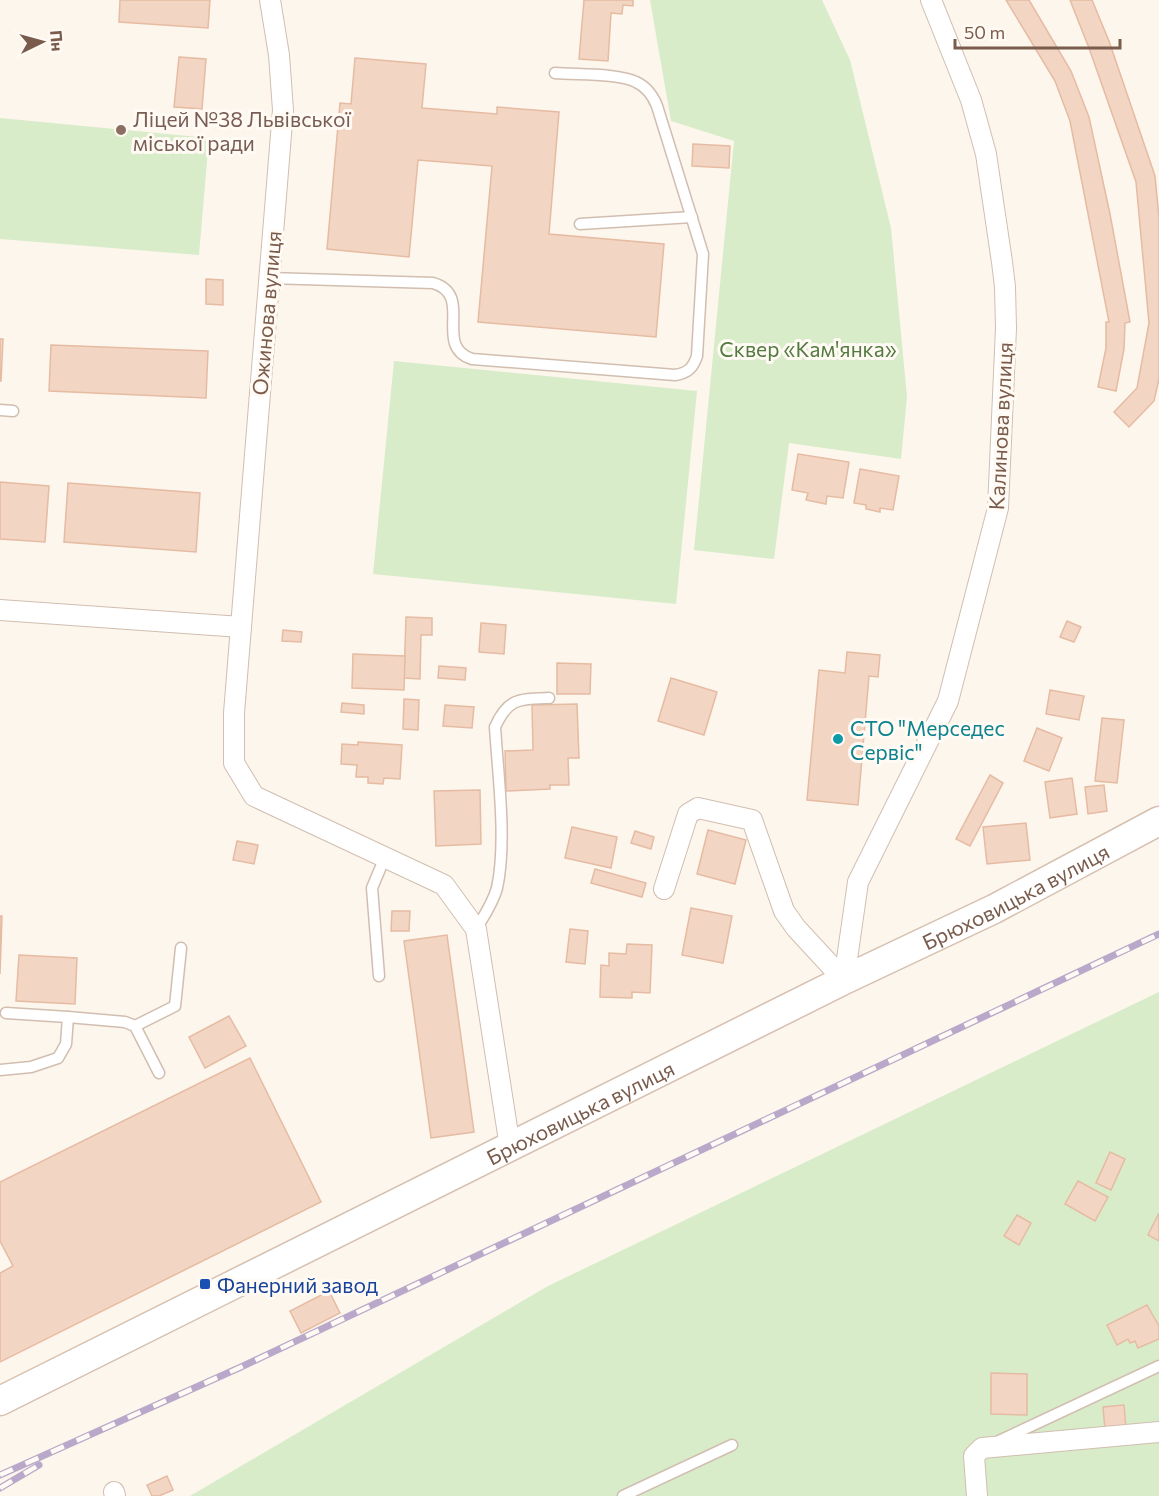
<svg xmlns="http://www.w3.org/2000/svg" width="1159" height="1496" viewBox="0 0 1159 1496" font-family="Commissioner,sans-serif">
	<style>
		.green { fill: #d8ecc9 }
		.building { fill: #f3d5c3; stroke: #e6bba3; stroke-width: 1.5 }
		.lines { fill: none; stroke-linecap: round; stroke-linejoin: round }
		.service-casing { stroke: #d1beb0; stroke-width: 13 }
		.minor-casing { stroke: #d1beb0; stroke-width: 22 }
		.secondary-casing { stroke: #d6c0b0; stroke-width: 31 }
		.service { stroke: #fff; stroke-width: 10 }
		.minor { stroke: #fff; stroke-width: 20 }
		.secondary { stroke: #fff; stroke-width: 28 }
		.rail-casing { stroke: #b9a8c9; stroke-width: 7 }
		.rail { stroke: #fffaf3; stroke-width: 4.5; stroke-dasharray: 14; stroke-linecap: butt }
		.education-dot { fill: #8d6e63; stroke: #fffaf3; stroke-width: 2 }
		.culture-dot { fill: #0f9aa8; stroke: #fffaf3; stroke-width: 2 }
		.transit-dot { fill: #1a4fb4; stroke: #fffaf3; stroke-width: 2 }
		.labels { text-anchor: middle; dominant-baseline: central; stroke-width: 6; stroke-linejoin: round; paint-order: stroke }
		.education-label { font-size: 21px; fill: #785e54; stroke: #fffaf3; text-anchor: start }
		.street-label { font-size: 21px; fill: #7a5c4d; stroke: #fffaf3 }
		.park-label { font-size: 21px; fill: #537a41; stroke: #fffaf3 }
		.culture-label { font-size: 21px; fill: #0d838f; stroke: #fffaf3; text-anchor: start }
		.transit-label { font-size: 21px; fill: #164399; stroke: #fffaf3; text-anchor: start }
	</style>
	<rect width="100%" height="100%" fill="#fdf6ec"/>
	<g class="green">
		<path d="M650,0H822L850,60L891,228L907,397L901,459L789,443L774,559L694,550L734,141L671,121Z"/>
		<path d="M0,118L209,138L199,255L0,239Z"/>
		<path d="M394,361L697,391L676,604L373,574Z"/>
		<path d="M1159,992V1496H190L548,1286Z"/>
	</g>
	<g class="building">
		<path d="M120,0H210L208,28L119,22Z"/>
		<path d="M584,0H633V6L623,5L622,14L611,13L608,61L579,59Z"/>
		<path d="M1006,0H1029L1071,71L1089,117L1110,214L1130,322L1125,323L1124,349L1116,391L1098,387L1106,348V322H1109L1070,121L1055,81Z"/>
		<path d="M1070,0H1092L1109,41L1155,176L1159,218V379L1154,401L1129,427L1114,412L1137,388L1149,323L1136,182L1089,48Z"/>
		<path d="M179,57L206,59L202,109L174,107Z"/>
		<path d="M355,58L426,64L422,108L497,114V107L559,112L549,234L664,244L656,337L478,322L492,166L418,160L409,257L327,249L340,103L351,104Z"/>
		<path d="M693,144L730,146L729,168L692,166Z"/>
		<path d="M206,279L223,280V305L206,304Z"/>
		<path d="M0,339H3L1,381H0Z"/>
		<path d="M51,345L208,351L206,398L49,391Z"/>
		<path d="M798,454L849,462L843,498L827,496L826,504L806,500L808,493L792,490Z"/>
		<path d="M860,469L899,476L893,510L880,508V512L866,509V505L854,503Z"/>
		<path d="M0,482L49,486L45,542L0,539Z"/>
		<path d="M68,483L200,493L196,552L64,542Z"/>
		<path d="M406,617L432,618V635H421L420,679L404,678Z"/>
		<path d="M1067,621L1081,627L1074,642L1060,637Z"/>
		<path d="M481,623L506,625L504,654L479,652Z"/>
		<path d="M283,630L302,632L301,642L282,641Z"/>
		<path d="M847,652L880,655L878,677L869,676L858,805L807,800L819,670L845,673Z"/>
		<path d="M353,654L405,656L404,690L352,688Z"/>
		<path d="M557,663L591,664L590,694H557Z"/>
		<path d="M439,666L466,668L465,680L438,678Z"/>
		<path d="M671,678L717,692L704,735L658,721Z"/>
		<path d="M1050,690L1084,696L1079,720L1046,714Z"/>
		<path d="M404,699L419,700L418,730L403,729Z"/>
		<path d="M342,703L364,705V714L341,712Z"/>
		<path d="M577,704L579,758H568L569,785H550V789L506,791L505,751L533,750L532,705Z"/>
		<path d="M445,705L474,707L472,728L443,726Z"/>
		<path d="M1102,718L1124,720L1117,783L1095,781Z"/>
		<path d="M1037,728L1062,738L1049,771L1024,761Z"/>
		<path d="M358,742L402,745L400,779L384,778L383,784L368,783V777H356L357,765L341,764L342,744L358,745Z"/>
		<path d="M990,775L1003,783L970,846L956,839Z"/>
		<path d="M1072,778L1077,814L1050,818L1045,782Z"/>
		<path d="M1104,785L1107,811L1088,814L1085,787Z"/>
		<path d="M480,790L481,844L436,846L434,791Z"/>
		<path d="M1026,823L1030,860L987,864L983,827Z"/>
		<path d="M572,827L617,837L611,868L565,858Z"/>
		<path d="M708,830L746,840L735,884L697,874Z"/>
		<path d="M635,831L654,837L651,849L631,843Z"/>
		<path d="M237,841L258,845L254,864L233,860Z"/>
		<path d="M595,869L646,883L642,897L591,883Z"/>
		<path d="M691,908L732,916L723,963L682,955Z"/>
		<path d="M392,911H410L409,931H391Z"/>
		<path d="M0,916H2L0,974Z"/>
		<path d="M570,929L588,931L585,964L566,962Z"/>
		<path d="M447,935L474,1132L431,1138L404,941Z"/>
		<path d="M627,944L652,945L650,993L632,992V998L600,997L601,965L609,966V953L626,954Z"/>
		<path d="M19,955L77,958L75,1004L16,1001Z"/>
		<path d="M229,1016L246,1046L205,1068L189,1037Z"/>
		<path d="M250,1058L321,1202L0,1362V1273L13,1266L0,1241V1182Z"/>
		<path d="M1110,1152L1125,1159L1111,1190L1096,1183Z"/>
		<path d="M1078,1181L1108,1197L1095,1221L1065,1204Z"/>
		<path d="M1159,1213V1241L1148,1235Z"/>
		<path d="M1017,1215L1031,1223L1019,1245L1004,1236Z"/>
		<path d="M329,1291L340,1313L301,1333L290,1311Z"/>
		<path d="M1147,1305L1159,1326V1339L1138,1348L1135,1341L1130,1343L1128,1339L1117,1345L1107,1325Z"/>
		<path d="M991,1373L1027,1374V1415L991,1414Z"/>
		<path d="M1124,1405L1126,1428L1105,1430L1103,1407Z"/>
		<path d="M167,1476L173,1490L159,1496H152L147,1485Z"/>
	</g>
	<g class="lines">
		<g class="service-casing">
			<g id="service">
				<path d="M580,224L692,217"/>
				<path d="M269,278L433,283C475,295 432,346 472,359L675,375C688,373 693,368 697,356L703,254L657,106C653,96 647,87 636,82C618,73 576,75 555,73"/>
				<path d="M0,410L13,411"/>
				<path d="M476,929C484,916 493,903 497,888C507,842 498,775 495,727C508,698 519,699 549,698"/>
				<path d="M379,976L372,888L385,857"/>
				<path d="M68,1017L125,1022L135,1026L159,1073"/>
				<path d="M135,1026L175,1006L181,948"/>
				<path d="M0,1070L31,1067L58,1058L66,1044L68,1017L6,1013"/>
				<path d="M999,1441L1159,1366"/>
				<path d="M623,1496L732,1445"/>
			</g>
		</g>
		<g class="minor-casing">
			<g id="minor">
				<path d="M270,0L279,55L283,110L234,713V763L254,796L444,885L476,929L510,1147"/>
				<path d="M0,610L241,627"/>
				<path d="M664,889L688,814L698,808L752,820L784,911L796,928L844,980"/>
				<path d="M844,980L858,882L948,701L998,508L1006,328L1005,287L1002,262L986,154L971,100L931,0"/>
				<path d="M114,1492L115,1496"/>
				<path d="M977,1496L974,1456L982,1448L1159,1432"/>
			</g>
		</g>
		<g class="secondary-casing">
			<g id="secondary">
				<path id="s1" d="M0,1401L844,980L994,909L1159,821"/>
			</g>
		</g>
		<use href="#service" class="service"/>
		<use href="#minor" class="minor"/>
		<use href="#secondary" class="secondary"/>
		<g class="rail-casing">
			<g id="rail">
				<path d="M0,1475L241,1367L1159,934"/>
				<path d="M0,1488L39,1465"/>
			</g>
		</g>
		<use href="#rail" class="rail"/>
	</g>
	<circle class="education-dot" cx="121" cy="130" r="6"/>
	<circle class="culture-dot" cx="838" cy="739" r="6"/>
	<rect class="transit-dot" x="199" y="1278" width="12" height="12" rx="3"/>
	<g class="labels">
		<g class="education-label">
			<text x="133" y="118">Ліцей №38 Львівської<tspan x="133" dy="24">міської ради</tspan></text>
		</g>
		<g class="street-label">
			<text transform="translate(266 313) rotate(-85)">Ожинова вулиця</text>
			<text transform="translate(1000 426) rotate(-87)">Калинова вулиця</text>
			<text stroke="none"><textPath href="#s1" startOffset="1134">Брюховицька вулиця</textPath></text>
			<text stroke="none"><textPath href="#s1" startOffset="648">Брюховицька вулиця</textPath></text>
		</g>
		<g class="park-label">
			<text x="808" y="348">Сквер «Кам'янка»</text>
		</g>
		<g class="culture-label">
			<text x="850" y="727">СТО "Мерседес<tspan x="850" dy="24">Сервіс"</tspan></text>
		</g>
		<g class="transit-label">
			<text x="217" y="1284">Фанерний завод</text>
		</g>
	</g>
	<g transform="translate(42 42) rotate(85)" stroke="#fffaf3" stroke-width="4.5" paint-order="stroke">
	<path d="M0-4.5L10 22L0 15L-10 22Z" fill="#7a5c4d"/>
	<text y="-9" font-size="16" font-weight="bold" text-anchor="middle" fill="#7a5c4d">Пн</text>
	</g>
	<path d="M955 39v9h165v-9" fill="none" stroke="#7a5c4d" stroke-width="3"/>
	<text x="964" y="39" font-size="18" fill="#7a5c4d" stroke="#fffaf3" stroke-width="4.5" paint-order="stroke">50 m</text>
</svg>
